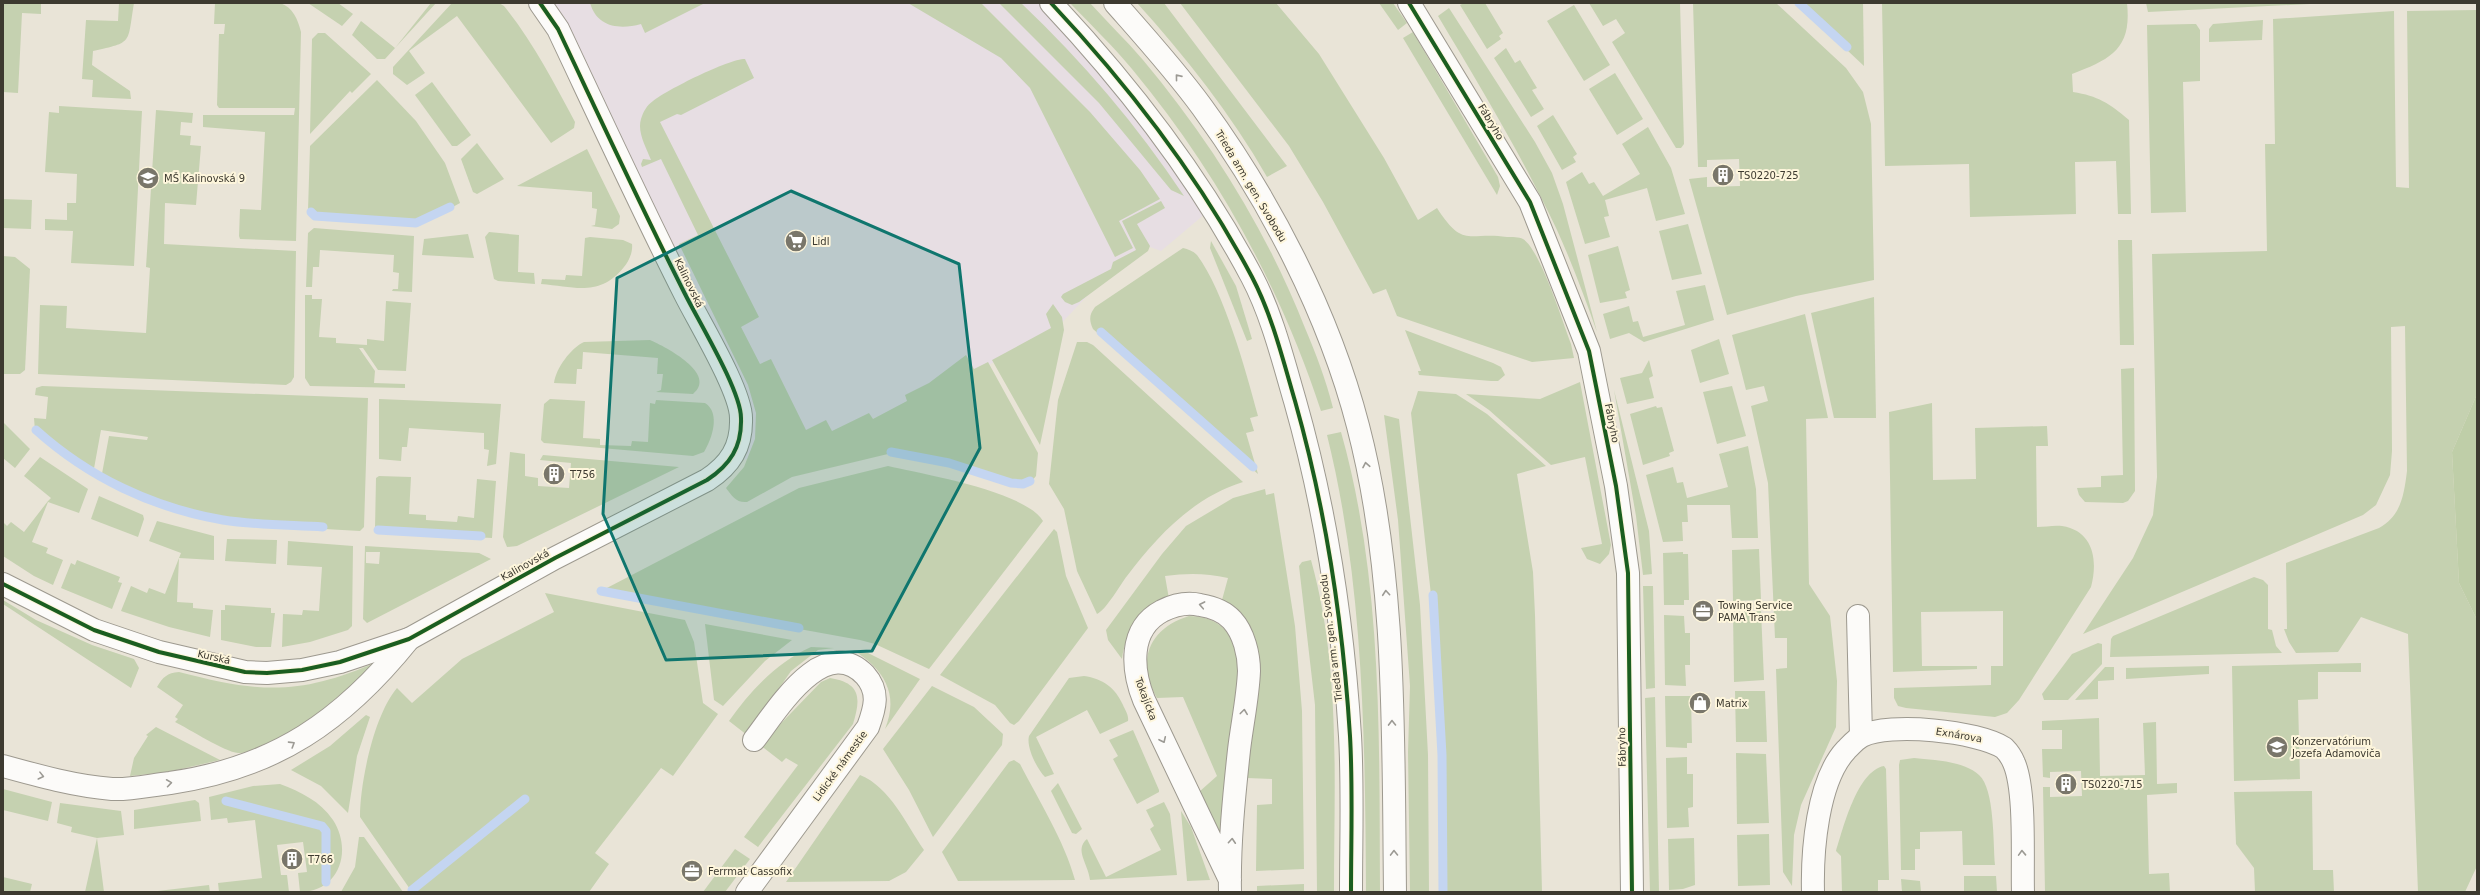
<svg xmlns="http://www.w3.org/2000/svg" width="2480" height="895" viewBox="0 0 2480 895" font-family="'DejaVu Sans',sans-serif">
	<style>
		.commercial { fill: #e7dee3 }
		.green { fill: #c5d1b0; fill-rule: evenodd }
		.forest { fill: #bfcea8 }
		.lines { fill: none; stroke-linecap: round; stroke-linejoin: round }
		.stream { stroke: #c4d5f1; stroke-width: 9 }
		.minor-casing { stroke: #9d998f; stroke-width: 24 }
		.minor { stroke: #fcfbf9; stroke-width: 22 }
		.cycleway-casing { stroke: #fef6dc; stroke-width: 6 }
		.cycleway { stroke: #1b5e20; stroke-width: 4 }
		.oneway { stroke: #9c9a94 }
		.marked { fill: #0f766e; fill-opacity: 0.2; stroke: #0f766e; stroke-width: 3; stroke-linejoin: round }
		.labels { text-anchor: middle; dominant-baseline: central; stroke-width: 4; stroke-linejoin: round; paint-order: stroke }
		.street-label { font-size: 10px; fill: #3d3a30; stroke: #fef6dc }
		.poi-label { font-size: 10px; fill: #3d3a30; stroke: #fef6dc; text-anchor: start }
	</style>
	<rect width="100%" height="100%" fill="#e9e4d7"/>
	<path class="commercial" d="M540,3H1051L1212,208L1161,251L1150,247L1110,272L1053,332L975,372L824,441L729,463L741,416Z"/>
	<g class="green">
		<path d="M3,3H41V14L22,13L18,93L3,92Z"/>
		<path d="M119,3H134C127,44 134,42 93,51L92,65L130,91L131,99L92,97L93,80L82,79L86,20L118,21Z"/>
		<path d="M215,3C229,3 270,0 280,3C293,7 298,20 301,32L296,241L240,239L239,236L240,209L261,210L265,132L203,127V115H294L295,108H219L217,105L219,34H224L225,24H214Z"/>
		<path d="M308,3H338L353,14L342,26Z"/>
		<path d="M431,3H436L385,59H377L352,35L361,21L395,48Z"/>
		<path d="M452,3H499L504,6C533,42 553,81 575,122L574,128L551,143L457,16L409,51L425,73L407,85L393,74V67Z"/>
		<path d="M590,3H705L645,33L641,24C619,30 597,27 590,3Z"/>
		<path d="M908,3H981L1090,112L1140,170L1160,199L1119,221L1133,248L1115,257L1030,88L1001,58Z"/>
		<path d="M999,3H1021C1083,62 1137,125 1184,196L1171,190L1099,103Z"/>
		<path d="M1070,3H1090C1107,22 1126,40 1143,60C1210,140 1267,231 1305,328C1316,354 1326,380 1333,408L1321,411C1280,286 1216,170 1132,69C1113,46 1091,25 1070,3Z"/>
		<path d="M1137,3H1164L1287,166L1267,177C1231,114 1185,56 1137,3Z"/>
		<path d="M1180,3H1276L1319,54L1384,158L1418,220L1437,208C1464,250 1469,231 1507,237C1512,237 1519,237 1523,239C1540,249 1563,323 1571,344L1574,358L1532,362L1397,316L1386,289L1373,294L1323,202L1289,146Z"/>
		<path d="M1379,3H1393L1407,23L1398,30Z"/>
		<path d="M1464,3H1485L1503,33L1499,36L1501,39L1487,49L1460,5Z"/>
		<path d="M1589,3H1680L1684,144L1681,148H1676L1612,42L1625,33L1616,19L1603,26Z"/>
		<path d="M1693,3H1776L1846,68L1863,92L1871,124L1874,280L1796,296L1727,315L1689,179L1707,177V187L1740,186L1739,159L1707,160V167H1698Z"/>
		<path d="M1797,3H1863L1864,66Z"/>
		<path d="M1882,3H2127C2132,49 2111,59 2072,74L2073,92C2098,96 2109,103 2129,120L2131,214H2118L2116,161L2075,162L2076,214L1970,217L1969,164L1885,166Z"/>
		<path d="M2146,3H2329L2148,12Z"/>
		<path d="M1574,5L1610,65L1584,81L1547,21Z"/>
		<path d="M1449,8L1535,142L1552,173L1563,204L1597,332C1585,298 1572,263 1557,230C1522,156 1480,86 1438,16Z"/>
		<path d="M2477,10V394L2452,452L2459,583L2477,620V866L2465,892H2418L2408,634L2361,617L2338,652L2296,653L2289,642L2284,629H2287L2286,563L2379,528C2401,516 2404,495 2407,471L2405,326L2391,327L2392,451L2390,475L2376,505L2363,515L2083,634L2133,558L2153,515L2157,477L2152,254L2267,251L2265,144H2275L2273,19L2394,11L2396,187L2409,188L2407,11Z"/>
		<path d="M2263,20L2262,40L2209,42V29L2213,24Z"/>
		<path d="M2192,24H2196L2200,30V81L2183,82L2186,212L2151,213L2147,25Z"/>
		<path d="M1413,32L1498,177L1500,186L1497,195L1403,38Z"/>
		<path d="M318,33H325L371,74L352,93L350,91L310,134L312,39Z"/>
		<path d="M1506,48L1515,63L1520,60L1537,88L1532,90L1544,109L1531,117L1494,58Z"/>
		<path d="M745,59L754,78L681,115L677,114L660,122L759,317L741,327L760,364L771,359L806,430L826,420L832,431L869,413L873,419L907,401L905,395L929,383L966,355L974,369L988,362L1038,453L1036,476L1031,482L1023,486L1011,484L961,469L892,453L792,477L747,502C736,503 732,496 726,488L744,467L755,439L756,413L748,385L679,244L698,235L661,159L642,167L641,164L643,159L651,160C646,147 637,132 641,119C643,112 647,105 653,101C667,90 728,59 745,59Z"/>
		<path d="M1615,73L1643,119L1617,135L1589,89Z"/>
		<path d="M377,80L416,121L445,163L460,203L422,224H416L310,215L308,211L310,146Z"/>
		<path d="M432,82L471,135L457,146H452L415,95Z"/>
		<path d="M59,106L142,111L134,266L71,263L73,231L45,230V219L67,220V203H76L77,174L45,172L49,112L59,113Z"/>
		<path d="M156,110L193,113L192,123L181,122L180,135L191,136L190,145L201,146L196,205L165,203L164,244L296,251L294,377L291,382L286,385L38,374L40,305L67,306L66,328L146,333L150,268L146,267Z"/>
		<path d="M1553,115L1577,154L1573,157L1576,162L1562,170L1537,126Z"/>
		<path d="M1648,127L1671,168L1685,214L1656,221L1647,188L1605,200L1609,216L1604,217L1610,237L1585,244L1566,182L1582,172L1589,184L1594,182L1603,196L1640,174L1622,144Z"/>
		<path d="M477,143L504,179L477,194L473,192L461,159Z"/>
		<path d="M587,149L620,216L619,224L612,229L591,226L595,225L597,209L592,208V192L517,186Z"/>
		<path d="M3,199L32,200L31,229L3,228Z"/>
		<path d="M1161,201L1165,208L1137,224L1150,246L1148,251L1079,302L1072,305L1065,302L1061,297L1063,294L1111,269L1113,262L1136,250L1122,221Z"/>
		<path d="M1688,224L1702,274L1672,280L1659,231Z"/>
		<path d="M314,228L414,236L412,292L392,291L393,289H398L399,273L393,272L394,255L320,250L319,267H313L312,287H306L308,233Z"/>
		<path d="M489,232L519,235L518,272L534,273L535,284L498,281L494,279L485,237Z"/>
		<path d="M468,234L474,258L422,255L424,239Z"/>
		<path d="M590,237L623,240L632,244C633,252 629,261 624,267C600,297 576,287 541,284L542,279L565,280L566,275L582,276L585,238Z"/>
		<path d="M2118,240H2132L2134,345H2120Z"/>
		<path d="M1211,241L1236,286L1252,339L1247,341L1210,248Z"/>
		<path d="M1618,246L1630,290L1625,292L1627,298L1600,303L1588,255Z"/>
		<path d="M1183,248C1188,249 1193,251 1197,255C1224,291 1246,371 1258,416L1250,418L1254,431L1246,433L1258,474L1093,329C1089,320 1089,315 1095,307Z"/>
		<path d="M3,256L15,257L30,269L25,370L20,374H3Z"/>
		<path d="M1705,285L1714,320L1644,342L1629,333L1610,339L1603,314L1629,306L1633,322L1638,321L1643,337L1685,325L1676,291Z"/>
		<path d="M305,295H312V299H322L319,337L336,338V343L367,345V339L384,341L386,301L411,303L406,371L378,370L363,348H359L375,371L374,383L405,384V388L310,386L305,378Z"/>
		<path d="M1874,297L1876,418H1834L1811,313Z"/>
		<path d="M1053,304L1062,317L1064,330L1040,445L992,360L1051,328L1046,314Z"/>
		<path d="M1805,314L1828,418L1806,419L1809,584L1830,616L1837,681L1836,727L1801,805L1794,835L1792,886L1783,872L1776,669L1787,668V638H1775L1768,483L1751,406L1768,401L1764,386L1746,390L1732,335Z"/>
		<path d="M1405,330L1493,363L1501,367L1505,375L1498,381H1491L1419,375L1418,371H1421Z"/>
		<path d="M1719,339L1729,374L1700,383L1691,350Z"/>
		<path d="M650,340C666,347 718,374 693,394L656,392L661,390L663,374H657L658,358L583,352L582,369H577L576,384L554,383C556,368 571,348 584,342Z"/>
		<path d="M1077,342H1087L1093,345L1243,482C1194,497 1157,536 1127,576C1120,585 1106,610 1097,614L1077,571L1064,509L1049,484L1058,400Z"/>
		<path d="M1649,360L1653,376L1649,378L1654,398L1627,404L1620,378L1642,373Z"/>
		<path d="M2134,368L2135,491L2128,501L2123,503L2085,502L2079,495L2077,488L2101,487V476L2123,475L2121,369Z"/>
		<path d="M1580,382L1611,545L1609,554L1600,564L1587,559L1581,548L1602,544L1585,457L1551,465L1489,410L1466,394L1540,399Z"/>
		<path d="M42,386L368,398L364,527L360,531C271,525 180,526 101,479L109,436L147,440L148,437L101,430L93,474L76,463L35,431L34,418L46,419L48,397L35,395L36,388Z"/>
		<path d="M1732,386L1746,436L1717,444L1703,392Z"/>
		<path d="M1614,390L1649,531L1652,574L1643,575L1636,516Z"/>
		<path d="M1418,391L1456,394L1487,414L1546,466L1517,474L1533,572L1535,615L1542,892H1446L1445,755L1435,595H1431L1411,413Z"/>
		<path d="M379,399L501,404L496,464L487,466L489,450L484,449V433L409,428L407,447H402L401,461L379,459Z"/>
		<path d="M550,399L585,401L583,438L600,439V445L631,446L632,441L648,442L650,403L655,404L656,400L705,403C721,413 712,439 704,452L693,456L544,443L541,440L544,404Z"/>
		<path d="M1932,403L1933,480L1976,479L1975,428L2047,426L2048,446H2036L2037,527C2045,527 2054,525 2062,526C2094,531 2098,561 2091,587L2019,700L2007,713L1995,717L1906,708L1898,706L1894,698V688L1991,685V666H2003V611L1921,612L1922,666H1977V669L1893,672L1889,412Z"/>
		<path d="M1656,406L1657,408L1662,407L1674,451L1669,453L1670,456L1643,465L1630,414Z"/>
		<path d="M1384,415L1399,419L1420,605L1428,755L1429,892H1410L1408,752L1410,686L1398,520Z"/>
		<path d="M3,422L30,449L15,468L3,458Z"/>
		<path d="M1341,432C1383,581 1379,739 1380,892H1366C1365,740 1364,584 1327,435Z"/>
		<path d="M1748,446L1756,489L1758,538H1732L1730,505H1687L1688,522H1682L1683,541L1663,542L1646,475L1673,467L1677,483L1683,482L1687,498L1728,487L1719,454Z"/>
		<path d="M510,452L525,454V476L538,478V486L569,488L571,463L540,460L543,455L679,467L517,546L507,547L503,537Z"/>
		<path d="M40,457L88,489L79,513L48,502L32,542L48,548L46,553L63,560L53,585L34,576L3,556V522L7,526L11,522L24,532L48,501L51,498L24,476Z"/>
		<path d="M888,466C922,474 1025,491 1043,521L929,669L875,644L860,640L600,593L603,590L799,488Z"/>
		<path d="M379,476L411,477L409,514L426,515V520L457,522L458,516L474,518L477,479L496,481L492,538L378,532L375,529L376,478Z"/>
		<path d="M1265,489L1266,495L1274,493L1295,626L1302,711L1304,869L1256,871L1257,805L1272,804V779L1247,778C1248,765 1248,753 1250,741C1257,688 1278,634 1222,600L1228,578C1206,573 1187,573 1165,576L1169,599C1145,617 1126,626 1122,659L1108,640L1106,630L1162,554L1186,526L1233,498Z"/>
		<path d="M99,496L143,515L144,519L138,537L91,519Z"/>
		<path d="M157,521L214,536V560L179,558L177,602L193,603V608L213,610L210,637L169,627L121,611L131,586L147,593L149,588L165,594L179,558L181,553L149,541Z"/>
		<path d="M1054,529L1057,532L1066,576L1088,628L1019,721L1014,725L1010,723L995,705L940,675Z"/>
		<path d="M227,539L277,540L276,564L225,561Z"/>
		<path d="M288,541L353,546L352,626L348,630L310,642L282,647L283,614L302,615L303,610L319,611L322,567L287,565Z"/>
		<path d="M365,546L479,553L491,559L367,623L363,619ZM366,552H380L379,564L366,563Z"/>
		<path d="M1759,549L1761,600L1733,601L1732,550Z"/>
		<path d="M1683,552V554H1688L1689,600H1684V605H1664L1663,553Z"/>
		<path d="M77,560L120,577L118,582L122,583L112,609L61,588L71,563L75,565Z"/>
		<path d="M1311,560C1341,667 1334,782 1334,892H1317L1315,705L1299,566L1302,562Z"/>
		<path d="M2254,577L2263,580L2268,585V629L2272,630L2276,646L2282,653L2110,657L2111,639L2113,636Z"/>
		<path d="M1643,586H1653L1655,688L1646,689Z"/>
		<path d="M545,593L685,620L694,642L703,703L718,714L673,776L661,768L595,853L609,864L589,892H412L360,817C360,782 374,715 397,688L412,703L462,659L554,612Z"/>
		<path d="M3,600L36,620L92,645L134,659L139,668L131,688L3,604Z"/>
		<path d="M225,605L271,608V613H275L271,647H256L221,640V610H225Z"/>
		<path d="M1761,611L1764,680L1734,682L1733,612Z"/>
		<path d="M1664,615L1684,616L1685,633H1690V665H1685L1686,686L1665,685Z"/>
		<path d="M1189,616C1263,618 1232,709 1227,754C1224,783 1223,811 1221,840L1199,792L1217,776L1183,697L1157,698C1135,660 1150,628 1189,616Z"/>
		<path d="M705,624L792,640L765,661L723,706L714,700Z"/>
		<path d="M2098,643L2102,644V664L2068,700H2044L2042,694L2072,654Z"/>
		<path d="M811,647L834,648L818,650L791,671L747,735L729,721C750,691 777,662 811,647Z"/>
		<path d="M853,650L868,653L920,679L885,729C900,694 883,668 853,650Z"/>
		<path d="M379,661C350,686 277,755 238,753C225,752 189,729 175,722L178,719L175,717L183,705L157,687C163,677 167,673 179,672C260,693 300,696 379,661Z"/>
		<path d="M2361,663V672H2318V699L2298,700L2300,779L2234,781L2232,666Z"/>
		<path d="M2209,666V674L2126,679V668Z"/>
		<path d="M2105,667H2114V680L2098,681V699L2075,700Z"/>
		<path d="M1084,676C1103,679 1115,687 1123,705C1125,710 1129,715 1128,721L1100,734L1087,710L1036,737L1054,774L1045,777C1037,769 1026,747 1029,736L1069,678Z"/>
		<path d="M830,678C861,683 861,698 853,724L758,847L744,837L798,765L786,758L782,762L760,745L821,682Z"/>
		<path d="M932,686L974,707L1003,734L1002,745L933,837L909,790L883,749Z"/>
		<path d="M1735,691H1765L1767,742H1736Z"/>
		<path d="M1665,696H1691L1692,743H1687V748L1666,747Z"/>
		<path d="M1655,697L1659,892H1650L1645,698Z"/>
		<path d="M366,715L370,717L357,756L348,813L321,786L291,770L330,746Z"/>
		<path d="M2099,718L2100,776L2145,775L2143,723L2156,722L2157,784L2177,783V793L2147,795L2149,874L2169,873L2170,892H2045L2043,787H2050V797L2082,796L2081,771L2050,772V778L2043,777L2042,749H2062V730H2042V721Z"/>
		<path d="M156,727L220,760L168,772L130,776L134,758L148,736L146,735Z"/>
		<path d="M1133,730L1159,790V792L1137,804L1113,759L1118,756L1109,740Z"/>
		<path d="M1736,753L1766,754L1769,823L1737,824Z"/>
		<path d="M1687,757V774H1693V807L1688,808L1689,827L1667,828L1666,758Z"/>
		<path d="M1914,758C1934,760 1964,761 1979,775C1995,789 1993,844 1995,865H1963L1962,831L1920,832V849H1915V870H1901L1899,765L1900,760Z"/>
		<path d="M1014,760L1020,764C1039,801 1064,840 1075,880L958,881L942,852L1009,762Z"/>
		<path d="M1884,766L1886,769L1889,880H1878V892H1842L1841,856L1836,851C1843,829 1857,771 1884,766Z"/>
		<path d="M860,775C890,787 906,824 924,850L906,872L889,881L786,882Z"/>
		<path d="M1058,783L1082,829L1076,834L1072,833L1051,791Z"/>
		<path d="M280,784C301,792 320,801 333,820C353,851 339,892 300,892L298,873L307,872L303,842L277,845L281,875H287L289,892H219L218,883L262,878L255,820L228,823L227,818L211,820L209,797L253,786Z"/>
		<path d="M3,789L52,802L48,821L3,810Z"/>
		<path d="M2312,791L2313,870H2333L2334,892H2255L2254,868L2236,844L2234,792Z"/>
		<path d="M195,800L199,803L201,821L134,829V810Z"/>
		<path d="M1164,802L1170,814L1177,875L1090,880C1088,863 1074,850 1087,839L1106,877L1161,850L1150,829L1154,826L1146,810Z"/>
		<path d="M60,803L121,811L124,835L97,838L104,892H85L97,838L71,832L72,827L57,823Z"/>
		<path d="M1181,811L1191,827L1210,880L1187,881Z"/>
		<path d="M1769,834L1770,885L1738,886L1737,835Z"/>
		<path d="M359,837H364L403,892H341L355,867Z"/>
		<path d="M1694,838L1695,885L1683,889L1669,890L1668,839Z"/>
		<path d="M735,849L750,859L725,892H703Z"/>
		<path d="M1964,876H1996L1997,892H1964Z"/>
		<path d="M3,877L32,884L30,892H3Z"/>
		<path d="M1901,879L1920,881L1921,892H1902Z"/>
		<path d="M1304,884V892H1257V886Z"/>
		<path d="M209,885L210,892H149Z"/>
	</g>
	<path class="forest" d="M2477,394V620L2459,583L2452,452Z"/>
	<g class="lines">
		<g class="stream">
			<path d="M1799,3L1847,47"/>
			<path d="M311,212L315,216L416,223L450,207"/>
			<path d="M1101,332L1253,467"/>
			<path d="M36,430C88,477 153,508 223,520C255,525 290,525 323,527"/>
			<path d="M891,452L949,463L1011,483L1023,484L1030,481"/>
			<path d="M378,530L481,536"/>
			<path d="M601,591L799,628"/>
			<path d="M1433,595L1442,755L1443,892"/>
			<path d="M226,801L322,826L326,831V882"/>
			<path d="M412,890L525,799"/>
		</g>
		<g class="minor-casing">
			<g id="minor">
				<path d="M1051,3C1130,87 1198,175 1252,277C1272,315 1283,360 1295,401C1326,510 1343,624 1350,736C1353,788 1351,840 1351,892"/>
				<path d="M1115,3C1145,37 1175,70 1202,107C1270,200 1329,314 1358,426C1397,575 1393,739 1395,892"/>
				<path d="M1409,3L1530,202L1589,351L1616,486L1628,573L1632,892"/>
				<path d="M3,584L94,630L159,652L245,672L267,673L302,670L340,662L409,639L555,558L707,480C730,465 742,447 741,418C741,391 699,322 685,294C641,207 600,118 558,29L540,3"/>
				<path d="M1858,616L1861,736"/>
				<path d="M3,766C39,776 75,786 112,789C131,790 151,785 170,783C275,768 343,721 409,639"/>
				<path d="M1230,880L1144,700C1132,670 1128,629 1162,611C1174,605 1187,602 1200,605C1212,607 1224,611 1232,620C1244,633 1249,655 1249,671C1248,697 1242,724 1239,750C1234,796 1229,845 1230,892"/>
				<path d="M747,892L868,727C875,708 880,692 865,675C823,632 776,712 754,740"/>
				<path d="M1813,892C1812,852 1817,781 1846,750C1850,746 1856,739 1862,736C1889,722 1978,731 2004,748C2007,751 2012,758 2014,763C2026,791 2022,859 2023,892"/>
			</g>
		</g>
		<use href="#minor" class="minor"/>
		<g class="cycleway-casing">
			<g id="cycleway">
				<path d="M1051,3C1130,87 1198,175 1252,277C1272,315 1283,360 1295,401C1326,510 1343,624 1350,736C1353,788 1351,840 1351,892"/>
				<path d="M1409,3L1530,202L1589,351L1616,486L1628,573L1632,892"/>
				<path d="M3,584L94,630L159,652L245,672L267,673L302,670L340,662L409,639L555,558L707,480C730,465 742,447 741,418C741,391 699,322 685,294C641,207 600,118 558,29L540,3"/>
			</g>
		</g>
		<use href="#cycleway" class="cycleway"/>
	</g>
	<defs><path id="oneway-chevron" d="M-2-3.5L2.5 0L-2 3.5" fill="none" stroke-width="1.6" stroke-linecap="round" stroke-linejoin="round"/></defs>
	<g class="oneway">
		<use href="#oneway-chevron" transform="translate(1178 77) rotate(-129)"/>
		<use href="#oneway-chevron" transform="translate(1366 465) rotate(-101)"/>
		<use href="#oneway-chevron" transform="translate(1386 593) rotate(-95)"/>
		<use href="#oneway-chevron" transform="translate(1202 605) rotate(-169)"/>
		<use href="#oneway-chevron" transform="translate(1244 712) rotate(-83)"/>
		<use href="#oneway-chevron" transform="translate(1392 723) rotate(-91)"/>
		<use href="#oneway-chevron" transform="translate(1163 740) rotate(65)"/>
		<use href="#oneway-chevron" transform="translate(292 744) rotate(-32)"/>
		<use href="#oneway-chevron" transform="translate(41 776) rotate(14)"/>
		<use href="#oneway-chevron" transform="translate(169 783) rotate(-8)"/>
		<use href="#oneway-chevron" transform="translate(1232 841) rotate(-86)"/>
		<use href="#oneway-chevron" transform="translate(1394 853) rotate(-91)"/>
		<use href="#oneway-chevron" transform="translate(2022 853) rotate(-92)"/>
	</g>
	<path class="marked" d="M791,191L959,264L980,448L872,651L666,660L603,514L617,278Z"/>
	<defs>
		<g id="building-disc" transform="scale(1.15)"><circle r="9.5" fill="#79766a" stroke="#fef6dc"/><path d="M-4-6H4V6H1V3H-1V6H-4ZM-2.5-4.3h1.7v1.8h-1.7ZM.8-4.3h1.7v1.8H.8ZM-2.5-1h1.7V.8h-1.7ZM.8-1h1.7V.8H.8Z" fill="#fff"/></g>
		<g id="school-disc" transform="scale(1.15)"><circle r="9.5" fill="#79766a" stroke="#fef6dc"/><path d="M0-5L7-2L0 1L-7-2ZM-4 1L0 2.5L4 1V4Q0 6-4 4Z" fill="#fff"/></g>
		<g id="supermarket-disc" transform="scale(1.15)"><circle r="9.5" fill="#79766a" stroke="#fef6dc"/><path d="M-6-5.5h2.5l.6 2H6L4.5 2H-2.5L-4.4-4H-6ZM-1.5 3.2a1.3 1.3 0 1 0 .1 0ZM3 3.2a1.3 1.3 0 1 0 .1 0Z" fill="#fff"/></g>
		<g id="office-disc" transform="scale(1.15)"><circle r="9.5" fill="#79766a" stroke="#fef6dc"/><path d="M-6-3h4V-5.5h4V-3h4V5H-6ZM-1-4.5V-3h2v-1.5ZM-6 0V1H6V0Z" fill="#fff"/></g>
		<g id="shop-disc" transform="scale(1.15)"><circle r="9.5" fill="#79766a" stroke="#fef6dc"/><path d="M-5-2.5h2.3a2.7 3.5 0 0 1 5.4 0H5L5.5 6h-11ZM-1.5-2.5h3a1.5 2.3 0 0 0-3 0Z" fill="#fff"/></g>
	</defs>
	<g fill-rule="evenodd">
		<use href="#building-disc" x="1723" y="175"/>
		<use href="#school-disc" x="148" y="178"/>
		<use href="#supermarket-disc" x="796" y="241"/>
		<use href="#building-disc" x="554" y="474"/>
		<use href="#office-disc" x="1703" y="611"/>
		<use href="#shop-disc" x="1700" y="703"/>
		<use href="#school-disc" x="2277" y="747"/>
		<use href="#building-disc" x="2066" y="784"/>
		<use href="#building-disc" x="292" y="859"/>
		<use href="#office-disc" x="692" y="871"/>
	</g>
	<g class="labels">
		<g class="street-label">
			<text transform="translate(1491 122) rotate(59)">Fábryho</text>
			<text transform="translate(1251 186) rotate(59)">Trieda arm. gen. Svobodu</text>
			<text transform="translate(689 283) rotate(64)">Kalinovská</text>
			<text transform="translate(1612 423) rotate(79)">Fábryho</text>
			<text transform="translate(525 565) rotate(-29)">Kalinovská</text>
			<text transform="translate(1331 638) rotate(-97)">Trieda arm. gen. Svobodu</text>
			<text transform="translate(214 657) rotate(13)">Kurská</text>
			<text transform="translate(1146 699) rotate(69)">Tokajícka</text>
			<text transform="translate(1959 735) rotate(10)">Exnárova</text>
			<text transform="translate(1622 747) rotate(-91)">Fábryho</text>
			<text transform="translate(840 766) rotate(-54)">Lidické námestie</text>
		</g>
		<g class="poi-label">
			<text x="1738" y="175">TS0220-725</text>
			<text x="164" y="178">MŠ Kalinovská 9</text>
			<text x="812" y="241">Lidl</text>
			<text x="570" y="474">T756</text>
			<text x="1718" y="605">Towing Service<tspan x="1718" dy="12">PAMA Trans</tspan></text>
			<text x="1716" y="703">Matrix</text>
			<text x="2292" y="741">Konzervatórium<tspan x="2292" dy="12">Jozefa Adamoviča</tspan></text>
			<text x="2082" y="784">TS0220-715</text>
			<text x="308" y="859">T766</text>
			<text x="708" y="871">Ferrmat Cassofix</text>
		</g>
	</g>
	<rect width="2480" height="895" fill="none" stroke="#3d3a30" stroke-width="8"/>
</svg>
